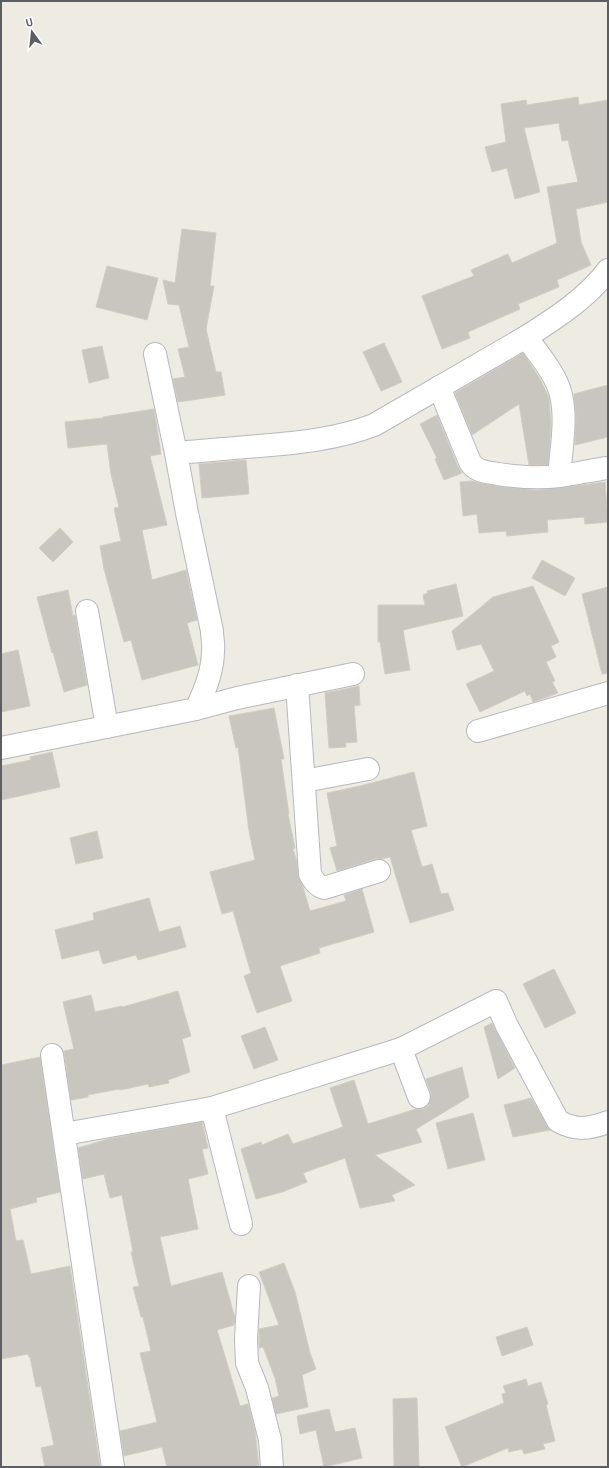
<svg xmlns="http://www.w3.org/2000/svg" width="609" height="1468" viewBox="0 0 609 1468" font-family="'PT Sans',sans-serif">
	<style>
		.building { fill: #c9c6bf; stroke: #d3cdc0 }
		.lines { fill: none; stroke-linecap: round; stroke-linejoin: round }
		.street-casing { stroke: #b5b9bd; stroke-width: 24 }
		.street { stroke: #fff; stroke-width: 22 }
	</style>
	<rect width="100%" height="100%" fill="#eeebe2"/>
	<g class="building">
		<path d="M578,97L579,105L608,100V202L576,209L581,242L591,265L557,280L559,287L518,304L520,309L468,332L470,338L442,349L422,296L474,276L471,270L508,254L512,263L557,243L547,187L578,182L568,140L562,141L559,123L524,128L540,192L515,199L507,168L492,172L485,147L506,142L501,104L526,100L527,105Z"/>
		<path d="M182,229L216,233L210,286H214L206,329L216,372H221L225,395L178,402L173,379L185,377L178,349L189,347L179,305L168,304L163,280L175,283Z"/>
		<path d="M107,266L158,278L147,320L96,307Z"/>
		<path d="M384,343L402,382L381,391L363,352Z"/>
		<path d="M102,346L109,378L89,383L82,350Z"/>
		<path d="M523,353L540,379L549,398L551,425L548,465H529L519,404L472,435L455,393Z"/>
		<path d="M608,385V437L575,445L576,415L574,394Z"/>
		<path d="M154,409L161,454L150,456L167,525L142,530L152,580L186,570L197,620L187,623L198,665L142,680L131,640L124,642L104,569L100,546L121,541L114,508L119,507L111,474L107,444L68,448L65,422L103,418V417Z"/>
		<path d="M437,415L458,467L462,473L444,480L435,459L437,458L420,424Z"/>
		<path d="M246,460L249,494L202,498L199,464Z"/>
		<path d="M472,481L496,486L536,490L560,488L605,482L608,522L585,524L584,517L547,520L548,532L507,536L506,531L479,533L477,514L463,516L460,482Z"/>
		<path d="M60,528L73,542L53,562L39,548Z"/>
		<path d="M542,560L575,578L565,596L532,578Z"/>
		<path d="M456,584L463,616L403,630L410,670L385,674L380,642H378V605H425L423,595L428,593L427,591Z"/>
		<path d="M533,586L559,642L551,646L556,657L546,662L555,681L552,682L558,693L533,702L530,694L527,696L525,691L480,712L466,684L494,671L481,644L457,650L452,631L493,597Z"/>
		<path d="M608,587V673L602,674L582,594Z"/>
		<path d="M68,590L73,616L75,615L87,685L64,692L53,652L52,653L37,597Z"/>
		<path d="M18,650L30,706L1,712V654Z"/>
		<path d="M359,686L360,705L354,706L357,742L345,743L346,747L329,748L325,693Z"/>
		<path d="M274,708L284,759H281L289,814H288L295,848L293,849L297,862L298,875L303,887L310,911L346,901L344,895L362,889L374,932L319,948L320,953L280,966L292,1001L257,1013L244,976L251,973L233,911L222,914L210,872L255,860L249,831L238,747L236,748L229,716Z"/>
		<path d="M52,752L60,787L1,800V766L31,760L30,757Z"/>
		<path d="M414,772L427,826L411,830L422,867L432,864L441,894L448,893L454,910L410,923L390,857L382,859H375L337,871L330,848L337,846L327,793L360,786Z"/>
		<path d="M97,831L103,858L76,864L70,838Z"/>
		<path d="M149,898L159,932L180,926L186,947L138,960L136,955L103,964L99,950L62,959L55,930L94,920L93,913Z"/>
		<path d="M554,969L576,1013L545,1028L523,984Z"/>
		<path d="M178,991L191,1036L182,1039L190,1072L168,1080L169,1083L149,1087L148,1084L120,1090L119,1089L88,1095V1097L71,1100L64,1051L74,1049L63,1002L91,995L95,1012L122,1006L123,1007Z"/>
		<path d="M492,1023L515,1068L498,1079L484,1027Z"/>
		<path d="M265,1027L278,1060L254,1069L241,1036Z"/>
		<path d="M40,1057L60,1192L36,1198L37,1202L10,1209L16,1241L23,1240L31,1274L70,1266L100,1467H45L41,1448L54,1445L41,1386L36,1387L30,1357H29L28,1354L1,1359V1065Z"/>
		<path d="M462,1067L469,1097L416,1129L422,1142L375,1155L415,1185L392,1195L395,1201L360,1208L345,1158L303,1173L307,1182L282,1192L256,1199L241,1149L261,1142L262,1145L288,1134L293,1144L343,1127L330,1088L354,1080L368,1124L416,1109H424L429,1105L431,1099V1093L426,1079Z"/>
		<path d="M531,1098L550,1130L513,1137L504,1105Z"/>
		<path d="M473,1113L485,1160L448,1169L436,1123Z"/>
		<path d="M202,1122L208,1148L202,1149L208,1174L188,1179L198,1229L160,1237L171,1286L222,1272L235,1318L234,1325L217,1330L240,1406L248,1404L255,1431L259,1467H167L162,1447L124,1456L120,1431L157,1422L140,1353L151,1351L143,1317H141L133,1287L139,1286L131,1252H133L122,1195L110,1198L104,1174L83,1179L78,1148L108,1139Z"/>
		<path d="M284,1263L295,1292L310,1353L316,1369L302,1375L308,1407L276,1414L272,1398L279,1396L275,1378L263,1347L259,1348V1329L279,1325L259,1272Z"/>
		<path d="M527,1327L533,1345L502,1356L496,1337Z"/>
		<path d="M526,1379L528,1386L541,1382L548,1404L546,1405L555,1441L543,1444L545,1449L524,1454L522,1449L509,1452L508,1448L462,1467L445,1427L504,1403L502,1394L506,1393L503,1386Z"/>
		<path d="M417,1398L419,1467H394L393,1399Z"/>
		<path d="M329,1409L335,1432L355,1428L362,1458L324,1467L316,1430L300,1434L297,1416Z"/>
	</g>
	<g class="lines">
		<g class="street-casing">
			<g id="street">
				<path d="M155,354L176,453"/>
				<path d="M439,387L470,462C476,472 487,472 498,474C518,477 538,479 559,476C576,474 592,470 608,468"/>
				<path d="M559,476C561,451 567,420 561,395C556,374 539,355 526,337C556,318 587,298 608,270"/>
				<path d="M87,611L107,727"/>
				<path d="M297,685L310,874C313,880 317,886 324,888L379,871"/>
				<path d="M196,709L237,698L353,674"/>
				<path d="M478,731L608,693"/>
				<path d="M1,748L196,709C205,691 213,671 213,651C214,644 212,638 212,631L187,513L176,453C204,451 232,448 259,446C298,443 337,439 374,425L526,337"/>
				<path d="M304,781L368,769"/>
				<path d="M401,1049L419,1097"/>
				<path d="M52,1055L113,1467"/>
				<path d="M212,1108L401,1049L496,1001L507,1026L558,1121C576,1131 589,1129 608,1122"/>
				<path d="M64,1134L212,1108L241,1224"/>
				<path d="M249,1286L246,1339L247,1363L257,1388L270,1440L272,1467"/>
			</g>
		</g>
		<use href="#street" class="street"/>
	</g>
	<rect width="609" height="1468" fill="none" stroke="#5b5f64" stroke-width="4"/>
	<g transform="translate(32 32) rotate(345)" stroke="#ffffff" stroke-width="3" paint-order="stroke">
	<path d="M0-3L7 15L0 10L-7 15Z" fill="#5b5f64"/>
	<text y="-6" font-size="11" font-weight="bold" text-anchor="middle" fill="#5b5f64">U</text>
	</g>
</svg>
